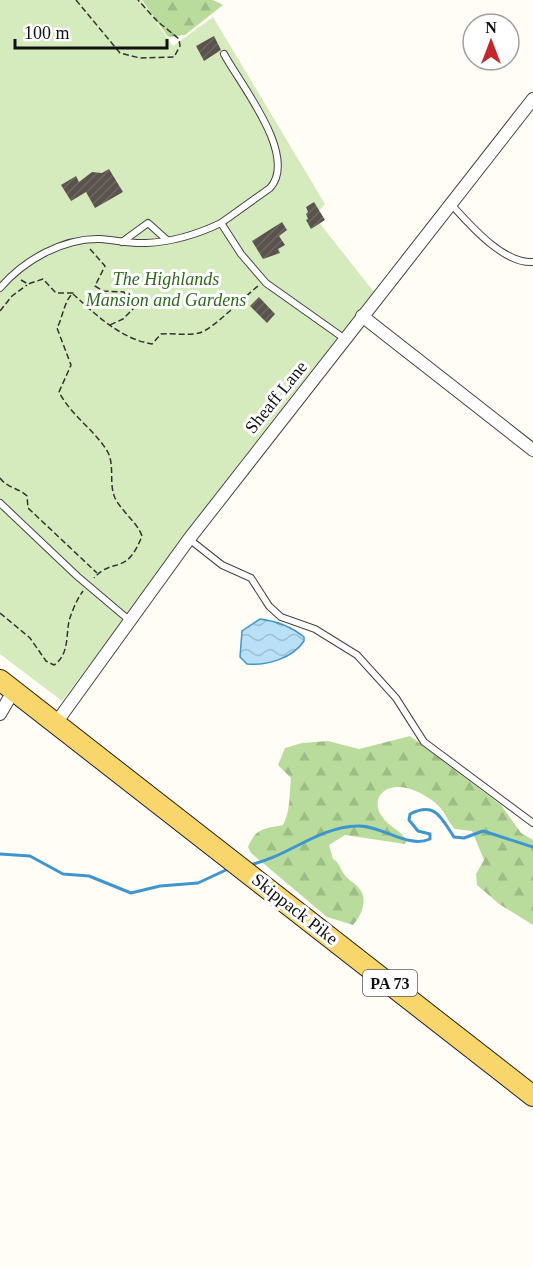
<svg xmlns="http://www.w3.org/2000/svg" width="533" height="1267" viewBox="0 0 533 1267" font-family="Georgia,serif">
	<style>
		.forest { fill: url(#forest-firs) }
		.park { fill: #d5ebbd }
		.water { fill: url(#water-waves); stroke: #3f96cf; stroke-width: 1.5 }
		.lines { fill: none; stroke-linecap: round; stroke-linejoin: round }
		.stream { stroke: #3f96cf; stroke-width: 3 }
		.building { fill: url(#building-hatch) }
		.lane-casing { stroke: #444; stroke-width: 8 }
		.street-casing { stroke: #444; stroke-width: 14 }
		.primary-casing { stroke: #222; stroke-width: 22 }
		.path { stroke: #333; stroke-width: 1.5; stroke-dasharray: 6 3; stroke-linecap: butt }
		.lane { stroke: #fff; stroke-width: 6 }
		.street { stroke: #fff; stroke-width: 12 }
		.primary { stroke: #f9d66b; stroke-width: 20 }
		.labels { text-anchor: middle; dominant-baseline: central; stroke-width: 6; stroke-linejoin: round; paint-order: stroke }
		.shield { fill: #fff; stroke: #585858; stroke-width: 1.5 }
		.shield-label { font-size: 16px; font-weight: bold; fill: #111 }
		.park-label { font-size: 18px; font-style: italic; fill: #2f6b1f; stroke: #fff }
		.street-label { font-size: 18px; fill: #111; stroke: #fff }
	</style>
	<defs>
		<pattern id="forest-firs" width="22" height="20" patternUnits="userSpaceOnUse" patternTransform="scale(1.5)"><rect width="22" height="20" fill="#b9dc9c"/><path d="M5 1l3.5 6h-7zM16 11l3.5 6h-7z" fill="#9ebc85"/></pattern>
		<pattern id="water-waves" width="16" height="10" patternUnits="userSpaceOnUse" patternTransform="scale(1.5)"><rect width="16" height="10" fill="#b9e0f7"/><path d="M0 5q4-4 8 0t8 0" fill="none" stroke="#9ebfd3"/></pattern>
		<pattern id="building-hatch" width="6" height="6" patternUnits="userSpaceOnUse" patternTransform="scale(1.5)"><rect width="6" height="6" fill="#5a524d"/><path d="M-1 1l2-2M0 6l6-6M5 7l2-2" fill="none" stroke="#6d6662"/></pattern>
	</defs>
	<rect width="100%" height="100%" fill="#fffdf5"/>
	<g class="forest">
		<path d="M142,0H213L223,5L185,35L168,37Z"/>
		<path d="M410,736L501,805L521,833L533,840V925L499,904L477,885L476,874L484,860L472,831L455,829C449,823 447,817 442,810C430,795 397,777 381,794C376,800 377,809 381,815C387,826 401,830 407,841L405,844L345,835L329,845L333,859C340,863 339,867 344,874C347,879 353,882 358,887C369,898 362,915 353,925L327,917L251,853L248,847C256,827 265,829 283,825C291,809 289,795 291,778L278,765L285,748L302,743L328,741L359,749Z"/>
	</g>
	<path class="park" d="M0,0H141L173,46L213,17L325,204L314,216L374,292L62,701L0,654Z"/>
	<path class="water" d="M260,619C276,621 292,627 304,637V641C293,658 267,666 247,664L240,657L242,631Z"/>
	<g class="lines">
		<g class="stream">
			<path d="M0,854L30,856L63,874L89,876L131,893L160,886L198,883L228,869"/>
			<path d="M249,865C288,857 317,827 358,826C381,825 408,849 430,839V834L418,831L409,820L410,814C436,801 441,818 454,837L464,838L483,831L533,847"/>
		</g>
	</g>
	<g class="building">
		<path d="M214,36L221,50L204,61L196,46Z"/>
		<path d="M109,169L123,192L95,208L86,192L71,201L61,185L76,176L79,182L92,172L102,173Z"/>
		<path d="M314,202L325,220L311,229L306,220L308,219L306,214L308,212L306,207Z"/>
		<path d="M282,222L287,230L279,236L285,245L278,249L280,253L263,259L252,241Z"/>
		<path d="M259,297L275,314L267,323L250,306Z"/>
	</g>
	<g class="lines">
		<g class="lane-casing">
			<g id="lane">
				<path d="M450,203C469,224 503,264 533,262"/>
				<path d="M221,223L270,188C299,156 240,84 224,54"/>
				<path d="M122,242L148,223L167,240"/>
				<path d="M0,288C24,260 63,238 100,239C116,240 130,244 146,243C172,242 198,234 221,223L241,254L266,283L345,339"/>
				<path d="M0,503L77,576L129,620"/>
				<path d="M189,539L222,565L251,578L269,606L281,617L315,629L357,655L396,698L424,742L533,823"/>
			</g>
		</g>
		<g class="street-casing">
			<g id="street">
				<path d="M362,316L533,450"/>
				<path d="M0,714L14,690"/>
				<path d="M56,723L189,539L533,99"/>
			</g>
		</g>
		<g class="primary-casing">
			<path id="primary" d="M0,680L533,1096"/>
		</g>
		<g class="path">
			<path d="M76,0L120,53L140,58L174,57L180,46L179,39L157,21L138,0"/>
			<path d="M90,249L105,266L95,286L103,291L124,292L133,309L123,319L110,325"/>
			<path d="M21,280L28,284L43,279L56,293H73C64,301 63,317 57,328L71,365L59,392C71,415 92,428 106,449C116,464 108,482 115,498C122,512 137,522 142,536C126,577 114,556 94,578"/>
			<path d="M73,294C96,315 121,339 152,344L161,334C174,333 187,336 199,333C211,331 245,296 258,286"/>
			<path d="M0,311L12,296L27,285"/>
			<path d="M0,478C7,488 19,488 27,496L28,508L97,573"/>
			<path d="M0,613L30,638L46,661L54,665C69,655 66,636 69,621C72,611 77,599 83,591"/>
		</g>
		<use href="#lane" class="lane"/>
		<use href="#street" class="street"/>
		<use href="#primary" class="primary"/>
	</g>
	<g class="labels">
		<rect class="shield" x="363" y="970" width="54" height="26" rx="4.5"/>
		<g class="shield-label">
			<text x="390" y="983">PA 73</text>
		</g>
		<g class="park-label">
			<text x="166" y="279">The Highlands<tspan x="166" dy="21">Mansion and Gardens</tspan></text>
		</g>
		<g class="street-label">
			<text transform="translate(276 397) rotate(-51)">Sheaff Lane</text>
			<text transform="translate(295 909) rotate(38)">Skippack Pike</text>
		</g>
	</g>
	<g transform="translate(491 42)"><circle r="28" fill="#ffffff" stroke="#a0a0a0" stroke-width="1.5"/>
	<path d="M0-4.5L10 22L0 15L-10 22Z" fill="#c4262e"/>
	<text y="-9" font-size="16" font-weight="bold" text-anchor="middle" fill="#111111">N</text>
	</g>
	<path d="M15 39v9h152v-9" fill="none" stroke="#111111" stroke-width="3"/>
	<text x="24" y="39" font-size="18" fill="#111111" stroke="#ffffff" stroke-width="4.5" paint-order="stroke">100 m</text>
</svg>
